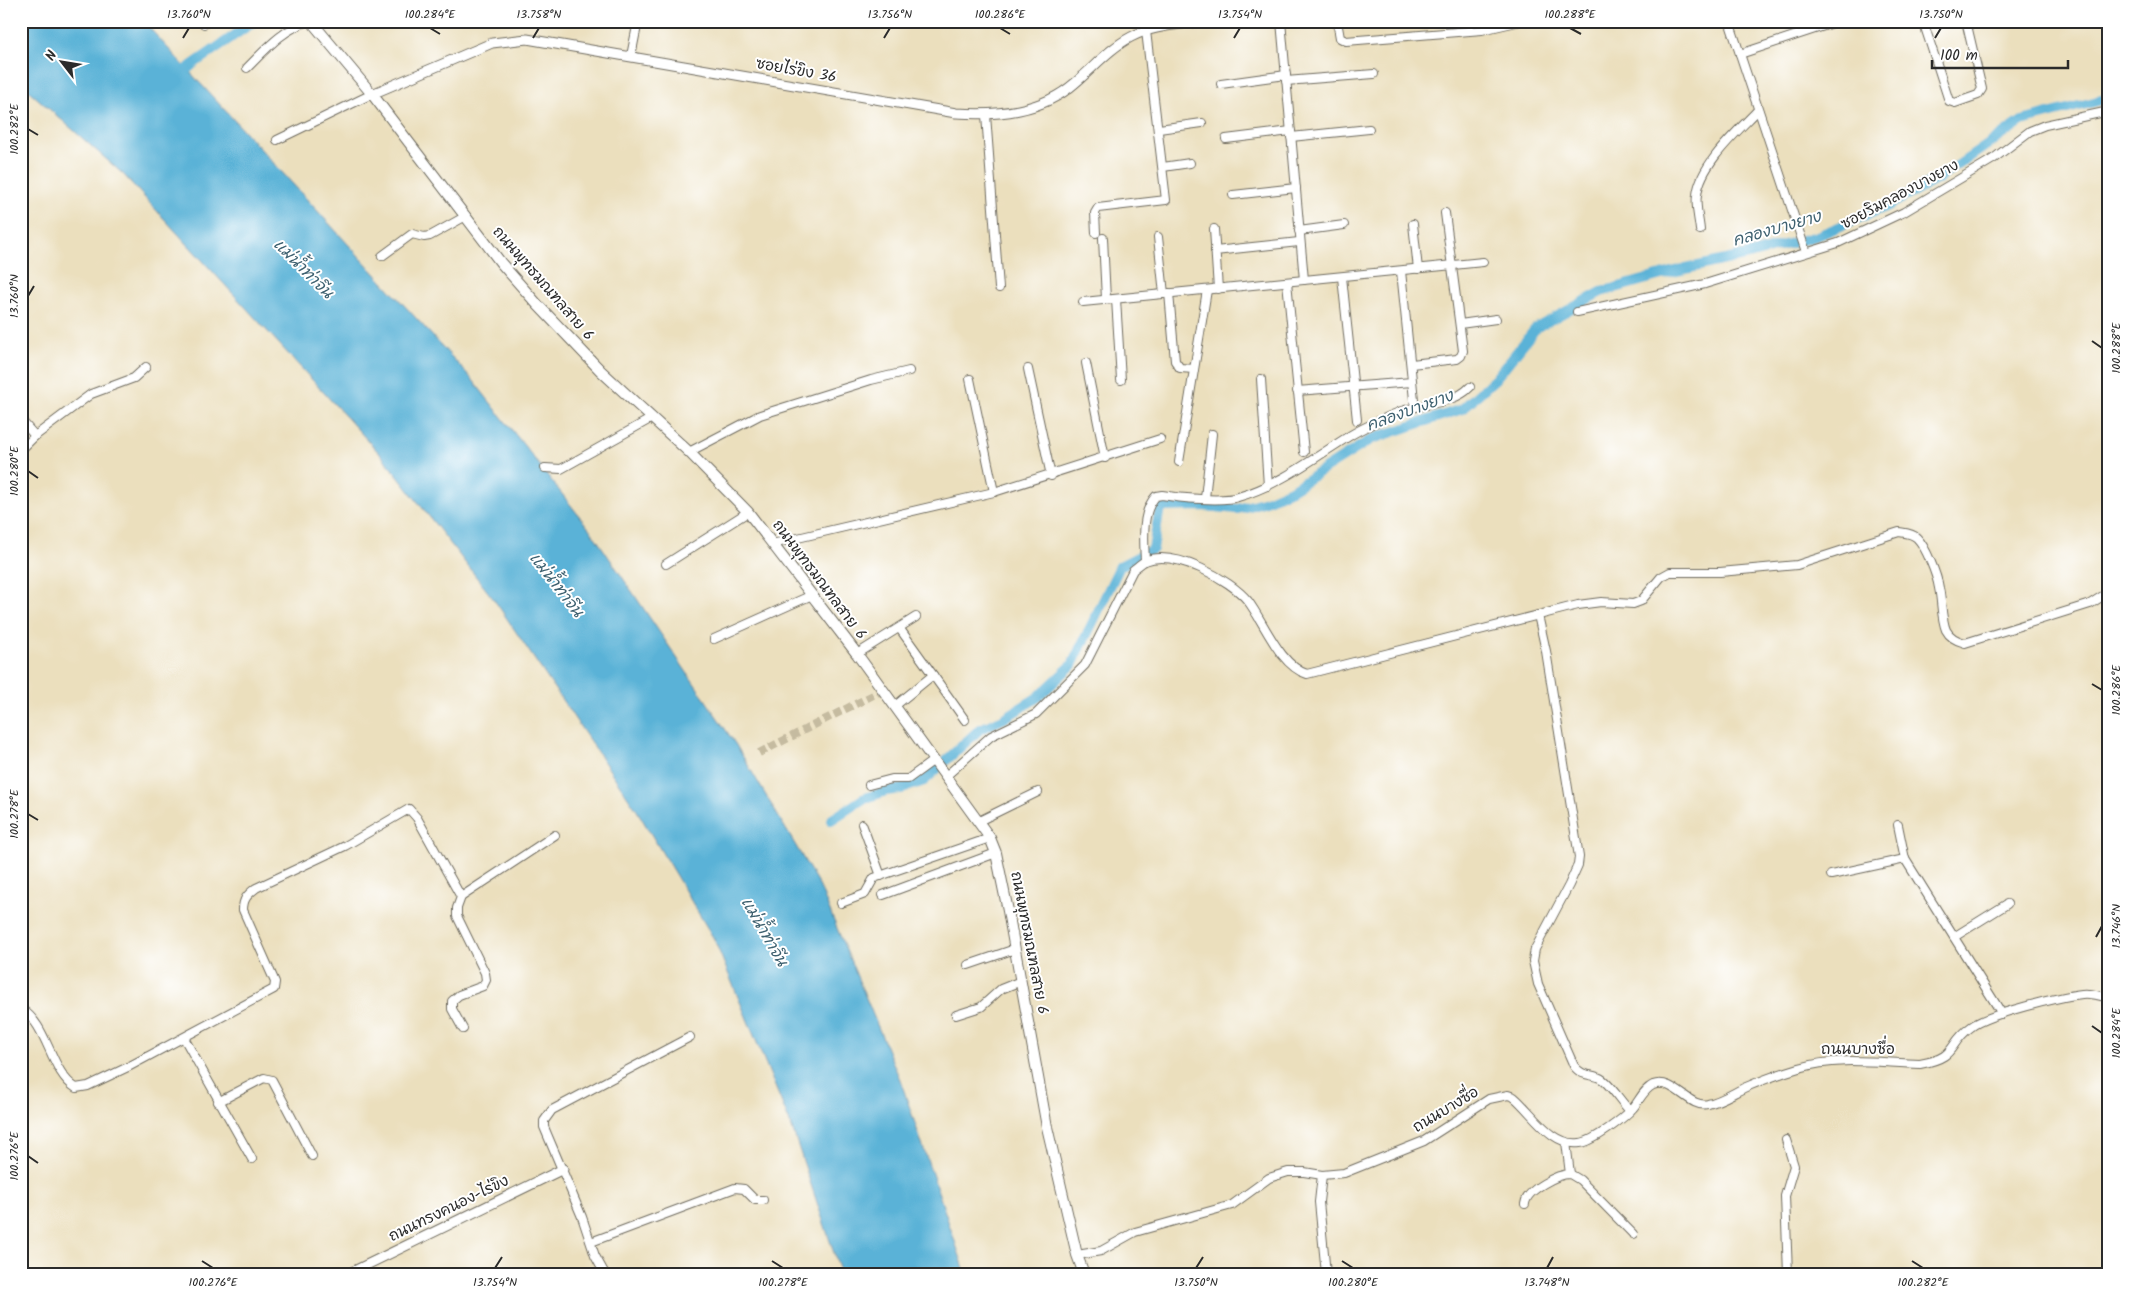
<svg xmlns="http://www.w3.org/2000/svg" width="2130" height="1295" viewBox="0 0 2130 1295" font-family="Kalam,'Playpen Sans Thai',sans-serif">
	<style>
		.water { fill: #5ab2d7; stroke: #426e81 }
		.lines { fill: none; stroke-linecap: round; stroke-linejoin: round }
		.canal { stroke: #5ab2d7; stroke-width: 10 }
		.minor-tunnel { stroke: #c5bba0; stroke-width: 8; stroke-dasharray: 8 4; stroke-linecap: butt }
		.minor-casing { stroke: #6e6a5e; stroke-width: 10 }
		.tertiary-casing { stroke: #6e6a5e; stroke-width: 11 }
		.secondary-casing { stroke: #6e6a5e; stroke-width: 12 }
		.minor { stroke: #fff; stroke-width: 8 }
		.tertiary { stroke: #fff; stroke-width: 9 }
		.secondary { stroke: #fff; stroke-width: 10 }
		.ticks { fill: none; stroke: #2b2b2b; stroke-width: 2 }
		.labels { text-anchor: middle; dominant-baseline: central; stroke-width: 4; stroke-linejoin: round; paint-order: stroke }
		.street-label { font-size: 15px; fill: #2b2b2b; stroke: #fff }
		.water-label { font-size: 16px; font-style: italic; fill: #3e6170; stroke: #fff }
		.neatline { fill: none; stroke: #2b2b2b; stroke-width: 2 }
		.ticks-label { font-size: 12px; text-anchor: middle; fill: #2b2b2b }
	</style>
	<rect width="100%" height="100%" fill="#fff"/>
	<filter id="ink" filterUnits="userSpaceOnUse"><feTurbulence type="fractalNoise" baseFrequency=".02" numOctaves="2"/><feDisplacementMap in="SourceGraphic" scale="10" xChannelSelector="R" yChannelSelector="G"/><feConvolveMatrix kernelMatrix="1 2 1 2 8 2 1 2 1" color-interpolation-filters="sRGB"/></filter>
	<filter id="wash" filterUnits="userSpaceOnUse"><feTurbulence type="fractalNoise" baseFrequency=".0096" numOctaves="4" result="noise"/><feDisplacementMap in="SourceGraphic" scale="20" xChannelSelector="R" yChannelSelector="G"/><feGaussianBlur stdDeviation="1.12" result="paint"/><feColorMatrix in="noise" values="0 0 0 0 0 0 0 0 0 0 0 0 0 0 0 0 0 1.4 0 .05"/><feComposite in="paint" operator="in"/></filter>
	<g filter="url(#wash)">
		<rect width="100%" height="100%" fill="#ebdfbd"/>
		<path class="water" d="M21,21H143L472,379L591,531L736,745L819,885L901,1082L966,1274H841L791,1125L714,939L636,809L495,601L382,456L123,174L21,84Z"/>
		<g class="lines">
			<g class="canal">
				<path d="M178,78L192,65L255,21"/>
				<path d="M831,820L863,799L886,791L901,789L924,781L980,729L1003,719L1038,697L1072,665L1120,566L1153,549L1160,507L1202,506L1238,509L1266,501L1291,490L1372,439L1462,409L1495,379L1536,328L1601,292L1672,272L1752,254L1817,236L1886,207L1938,179L2022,121L2109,98"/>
			</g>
		</g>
	</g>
	<g filter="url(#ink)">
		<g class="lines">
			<path class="minor-tunnel" d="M759,753L883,690"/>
			<g class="minor-casing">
				<g id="minor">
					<path d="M204,21V24"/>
					<path d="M1281,21L1304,280"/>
					<path d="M1337,21L1340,38L1346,41L1482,30L1521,21"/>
					<path d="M1729,21L1806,252"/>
					<path d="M1923,21L1949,101L1955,103L1978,95L1982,89L1966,21"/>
					<path d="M1740,54L1839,21"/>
					<path d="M631,56L638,21"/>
					<path d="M247,68C267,48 282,30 309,21"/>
					<path d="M1286,81L1374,74"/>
					<path d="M1221,84L1286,75"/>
					<path d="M986,115L999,288"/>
					<path d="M1159,129L1202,123"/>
					<path d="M1291,137L1369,129"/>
					<path d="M1226,139L1291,131"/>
					<path d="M277,140L372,94"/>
					<path d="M1163,167L1190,163"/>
					<path d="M1233,195L1296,188"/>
					<path d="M1413,224L1418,269"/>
					<path d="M1214,229L1218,289"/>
					<path d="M1700,230C1699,219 1695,205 1697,195C1700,164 1738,131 1758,110"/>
					<path d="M1299,231L1344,225"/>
					<path d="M1096,233L1095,213L1098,208L1166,200L1146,31"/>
					<path d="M1158,237L1164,294"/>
					<path d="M1103,238L1106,299"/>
					<path d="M1215,251L1299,242"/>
					<path d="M382,256L412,234L424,237L430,236L466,216"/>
					<path d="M1401,271L1414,400"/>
					<path d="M1342,277L1357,420"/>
					<path d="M1287,282L1304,452"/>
					<path d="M1169,293L1175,361L1180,368L1194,369"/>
					<path d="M1116,299L1121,380"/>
					<path d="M1083,302L1483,262"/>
					<path d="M1577,312L1705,284L1838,243L1904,212L1993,159L2030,131L2045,125L2109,111"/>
					<path d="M1460,324L1496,319"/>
					<path d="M1086,363L1105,458"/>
					<path d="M1411,364L1457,359L1461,356L1463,351L1445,213"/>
					<path d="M1028,369L1051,476"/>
					<path d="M970,379L994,492"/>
					<path d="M1261,379L1268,486"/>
					<path d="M1297,391L1412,382"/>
					<path d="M21,420L35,436"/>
					<path d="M21,450L35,436L91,394L134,378L146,367"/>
					<path d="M689,452L760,415L871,380L909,371"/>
					<path d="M1179,462L1207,290"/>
					<path d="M545,468L561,469L652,418"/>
					<path d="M1205,498L1212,434"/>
					<path d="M772,544L994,492L1160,439"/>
					<path d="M1145,561C1144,541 1141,512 1156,496L1162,495C1179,498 1223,502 1238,497C1280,485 1315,457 1351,435C1366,426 1383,419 1399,412C1421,403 1453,405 1470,387"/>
					<path d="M666,564L748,512"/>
					<path d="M1538,615L1546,651L1579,857L1578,865L1569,885L1535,949L1533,961L1538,984L1574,1066C1584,1079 1593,1072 1603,1080C1613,1088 1621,1102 1630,1111"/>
					<path d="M900,629L933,675"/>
					<path d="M714,639L812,595"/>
					<path d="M857,654L916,617"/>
					<path d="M895,706L933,675L965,720"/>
					<path d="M946,776L991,736L1036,714L1085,665L1133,570C1137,567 1141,563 1145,561C1174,549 1230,579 1248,601C1264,622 1280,666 1307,674L1578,605L1601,602L1633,604L1641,601L1661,577L1670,572H1720L1797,565L1899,532C1905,533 1912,533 1917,538C1926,547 1937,575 1939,588C1942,601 1941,618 1946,630C1950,638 1957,641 1965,643L2090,604L2109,592"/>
					<path d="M869,785L892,779H908L934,760"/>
					<path d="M979,821L1038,792"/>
					<path d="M862,824L881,876"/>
					<path d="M1898,825L1905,859"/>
					<path d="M1831,875L1905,859L2002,1014"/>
					<path d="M883,895L996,853"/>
					<path d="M461,897L555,835"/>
					<path d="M841,903L865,894L874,878L990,838"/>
					<path d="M1954,937L2007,904"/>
					<path d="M968,965L1015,949"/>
					<path d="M21,1009C48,1024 50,1072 76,1088L88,1086L128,1067L274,989L275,982L243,910C243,899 247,895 256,888L345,846L409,809L417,818L461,897L457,908V916L485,973L486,980L483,986L459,995L452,1001V1009L463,1029"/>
					<path d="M956,1015L981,1007L1001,989L1021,981"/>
					<path d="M184,1038L252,1159"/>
					<path d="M218,1102L264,1078L272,1080L312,1156"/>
					<path d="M1786,1140L1794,1166L1785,1196L1788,1274"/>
					<path d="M1566,1142L1570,1174"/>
					<path d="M1322,1175L1319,1202L1326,1274"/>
					<path d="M1525,1204C1526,1190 1558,1174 1570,1174L1580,1180L1633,1234"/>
					<path d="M591,1242L735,1188L744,1189L755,1200H763"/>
					<path d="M1077,1255L1101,1251L1135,1232L1232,1205L1269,1178L1288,1172H1304L1322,1175L1344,1173L1424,1141L1489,1099L1508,1095L1514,1097C1533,1113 1552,1147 1580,1143C1593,1142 1624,1118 1633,1108C1639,1101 1644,1089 1653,1085C1674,1077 1689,1109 1708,1104C1722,1101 1733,1093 1746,1087C1763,1080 1782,1073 1799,1068C1838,1056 1880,1063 1920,1064C1959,1057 1946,1045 1971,1027C1988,1014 2059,997 2082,994C2091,993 2100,996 2109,998"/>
					<path d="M61,1274L64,1271"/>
					<path d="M605,1274L595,1256L582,1217L544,1127V1121L552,1110L690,1037"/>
				</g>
			</g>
			<g class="tertiary-casing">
				<g id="tertiary">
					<path d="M372,94L492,43L527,39L956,113C998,116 1042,112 1075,83C1093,68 1110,48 1131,37C1151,26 1179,25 1202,21"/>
					<path d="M348,1274L563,1169"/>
				</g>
			</g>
			<g class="secondary-casing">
				<path id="secondary" d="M311,21L372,94L501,263L537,304L601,371L689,452L748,512L857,654L990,838L996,853L1008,911L1047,1127L1077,1255L1084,1274"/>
			</g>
			<use href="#minor" class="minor"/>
			<use href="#tertiary" class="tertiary"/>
			<use href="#secondary" class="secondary"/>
		</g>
	</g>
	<path class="ticks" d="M430,28L440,34M1000,28L1010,34M1570,28L1581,34M183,38L189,28M533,38L539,28M884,38L890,28M1234,38L1240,28M1935,38L1941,28M28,129L38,135M28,296L34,286M2092,341L2102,348M28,471L38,478M2092,684L2102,690M28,814L38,820M2096,937L2102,926M2092,1026L2102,1033M28,1156L38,1163M202,1261L213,1268M772,1261L783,1268M1342,1261L1353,1268M1912,1261L1923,1268M495,1268L502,1257M1196,1268L1203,1257M1547,1268L1553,1257"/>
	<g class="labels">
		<g class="street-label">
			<text transform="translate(796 71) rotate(10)">ซอยไร่ขิง 36</text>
			<text transform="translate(1900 195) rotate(-28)">ซอยริมคลองบางยาง</text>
			<text transform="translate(543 284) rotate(49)">ถนนพุทธมณฑลสาย 6</text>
			<text transform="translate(819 580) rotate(53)">ถนนพุทธมณฑลสาย 6</text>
			<text transform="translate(1029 943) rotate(79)">ถนนพุทธมณฑลสาย 6</text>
			<text x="1858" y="1050">ถนนบางซื่อ</text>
			<text transform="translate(1446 1110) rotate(-31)">ถนนบางซื่อ</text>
			<text transform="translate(449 1209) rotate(-26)">ถนนทรงคนอง-ไร่ขิง</text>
		</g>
		<g class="water-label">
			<text transform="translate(1777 229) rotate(-16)">คลองบางยาง</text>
			<text transform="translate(303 269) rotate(45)">แม่น้ำท่าจีน</text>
			<text transform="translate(1410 411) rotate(-20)">คลองบางยาง</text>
			<text transform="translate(556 585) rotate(52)">แม่น้ำท่าจีน</text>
			<text transform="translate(764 932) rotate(60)">แม่น้ำท่าจีน</text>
		</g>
	</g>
	<rect width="2130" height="1295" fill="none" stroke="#fff" stroke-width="55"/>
	<g transform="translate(62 62) rotate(301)" stroke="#ffffff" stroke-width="4" paint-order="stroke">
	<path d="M0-4L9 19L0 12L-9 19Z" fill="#2b2b2b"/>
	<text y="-8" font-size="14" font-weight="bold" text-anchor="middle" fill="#2b2b2b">N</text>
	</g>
	<path d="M1932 60v8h136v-8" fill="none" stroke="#2b2b2b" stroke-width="2.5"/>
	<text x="1940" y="60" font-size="15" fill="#2b2b2b" stroke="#ffffff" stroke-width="4" paint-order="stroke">100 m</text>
	<rect x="28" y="28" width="2074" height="1240" class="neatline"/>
	<g class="ticks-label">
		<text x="189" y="18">13.760°N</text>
		<text x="430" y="18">100.284°E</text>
		<text x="539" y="18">13.758°N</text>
		<text x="890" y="18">13.756°N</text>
		<text x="1000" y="18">100.286°E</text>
		<text x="1240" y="18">13.754°N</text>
		<text x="1570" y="18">100.288°E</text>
		<text x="1941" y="18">13.750°N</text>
		<text transform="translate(14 129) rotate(-90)" y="4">100.282°E</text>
		<text transform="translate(14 296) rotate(-90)" y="4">13.760°N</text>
		<text transform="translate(2116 348) rotate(-90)" y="4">100.288°E</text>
		<text transform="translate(14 471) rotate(-90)" y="4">100.280°E</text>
		<text transform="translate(2116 690) rotate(-90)" y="4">100.286°E</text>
		<text transform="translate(14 814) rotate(-90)" y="4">100.278°E</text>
		<text transform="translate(2116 926) rotate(-90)" y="4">13.746°N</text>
		<text transform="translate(2116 1033) rotate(-90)" y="4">100.284°E</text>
		<text transform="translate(14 1156) rotate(-90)" y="4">100.276°E</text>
		<text x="213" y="1286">100.276°E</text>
		<text x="495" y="1286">13.754°N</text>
		<text x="783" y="1286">100.278°E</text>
		<text x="1196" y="1286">13.750°N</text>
		<text x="1353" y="1286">100.280°E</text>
		<text x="1547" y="1286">13.748°N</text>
		<text x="1923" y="1286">100.282°E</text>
	</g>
</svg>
